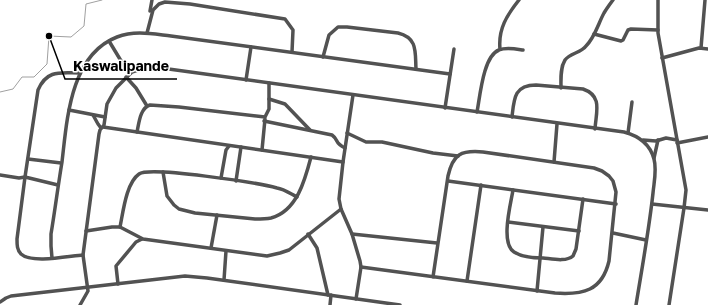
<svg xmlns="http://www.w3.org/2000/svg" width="708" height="305" font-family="'Golos Text',sans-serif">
	<rect width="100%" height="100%" fill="#fff"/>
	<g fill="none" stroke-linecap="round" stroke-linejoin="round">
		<path stroke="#a0a0a0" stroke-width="1" d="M0,92L13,89L22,77H34L47,64L49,36L71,37L84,26L86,4L102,0"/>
		<g stroke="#525252" stroke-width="3.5">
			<path d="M658,0V33L686,190L684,208L669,305"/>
			<path d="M150,11L152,0"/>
			<path d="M147,33L153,10L159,4L165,2L190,4L285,19L293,30L292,52"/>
			<path d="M594,34L621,41L623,40L628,30L631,29L658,30"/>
			<path d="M109,41L129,74"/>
			<path d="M701,48L705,0"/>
			<path d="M500,49C498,29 507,15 519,0"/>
			<path d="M323,57L329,35L338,27H347L398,33C418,38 415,52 416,69"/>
			<path d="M662,58L699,48L708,49"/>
			<path d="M80,73C61,73 47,69 38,90L25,177L17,239C17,245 17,250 21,254C32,264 69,256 83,255"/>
			<path d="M126,77L136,88L147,106"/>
			<path d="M246,80L251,47"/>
			<path d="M561,88C561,79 560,68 565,60C570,53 581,53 586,46C595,37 598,24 604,13C607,8 610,4 613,0"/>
			<path d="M353,95L343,162L339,199L341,209L352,234L360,261L361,267L356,299"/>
			<path d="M269,99L285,104L310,130"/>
			<path d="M445,108L454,49"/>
			<path d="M69,110L105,117"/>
			<path d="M477,112C480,97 483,56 499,50C506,47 516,49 523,50"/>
			<path d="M93,115L98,124L101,128"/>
			<path d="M512,117C514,99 514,85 536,85L583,89C603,96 596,112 595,129"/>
			<path d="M264,121L332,135C339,140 334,143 345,148"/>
			<path d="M103,127L343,162"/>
			<path d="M137,132C139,123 140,108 150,105L179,107L265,117L269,109V83"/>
			<path d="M347,133L366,142H382L433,153L458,156"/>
			<path d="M628,133L632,102"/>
			<path d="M643,140L656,141L666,138L677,140"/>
			<path d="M677,143L708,137"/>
			<path d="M262,150L265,119"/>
			<path d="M654,158L658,140"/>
			<path d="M28,159L61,163"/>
			<path d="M554,162L557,124"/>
			<path d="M163,172L167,196L174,205L179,209L195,213L255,219C260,219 266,219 271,218C297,211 305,180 311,157"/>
			<path d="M0,175L19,178L25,177L58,185"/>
			<path d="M221,178L226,150L229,146"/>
			<path d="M236,181L241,147"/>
			<path d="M448,181L616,204"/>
			<path d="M513,190C511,203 500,243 514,252C522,257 534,258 543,258C553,259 566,262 573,256L576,249L583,199"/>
			<path d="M652,204L708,210"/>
			<path d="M508,222L579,231"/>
			<path d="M120,227C123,213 126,183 139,174C150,166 259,183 277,188C284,189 291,194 297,197"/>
			<path d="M86,231L112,227H120L143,239L267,256L280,253L289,250L341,209"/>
			<path d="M613,233L646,240"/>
			<path d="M308,234L317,248L328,295"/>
			<path d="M352,234L437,243"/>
			<path d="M211,248L217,215"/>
			<path d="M52,258L51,246V234C55,210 58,186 62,162C67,120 70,55 117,37C135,30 153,34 171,36L450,74"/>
			<path d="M361,267L555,293C583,295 602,291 609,261L616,192L613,181L609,176L602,171L594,168L483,152C461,150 453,154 448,176L433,277"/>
			<path d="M224,280L226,251"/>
			<path d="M467,281L481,185"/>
			<path d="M118,284L116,266L136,242L142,239"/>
			<path d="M537,291L543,227"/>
			<path d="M0,302L6,298L11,296L185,276L207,278L400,305"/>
			<path d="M80,305L88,291L83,255L99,134L100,130L104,125L107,104L116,88L132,72L141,69L154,67L624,132C639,136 650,144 654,159C657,170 654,182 653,193C649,230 642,268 636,305"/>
			<path d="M330,305L331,295"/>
		</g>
	</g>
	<path fill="none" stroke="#000" stroke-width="1.5" d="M49 36L65 79H177"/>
	<circle fill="#000" stroke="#fff" stroke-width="1.5" cx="49" cy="36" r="4"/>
	<g font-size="14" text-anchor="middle" font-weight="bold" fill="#000" stroke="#fff" stroke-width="3" stroke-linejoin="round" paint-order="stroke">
		<text x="121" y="71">Kaswalipande</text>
	</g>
</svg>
